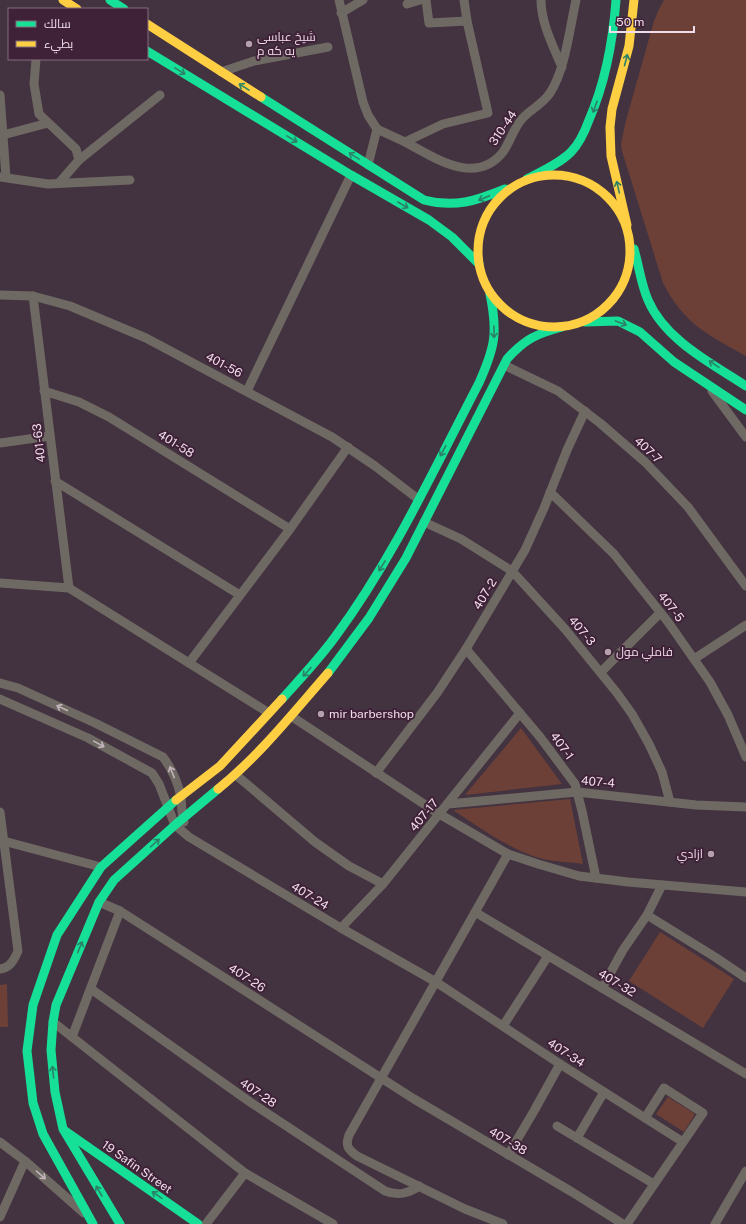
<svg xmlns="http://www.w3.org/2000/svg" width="746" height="1224" font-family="'Public Sans',Cairo,sans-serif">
	<rect width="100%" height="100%" fill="#433340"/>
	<g fill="#6c4036">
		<path d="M664,0H746V356C708,335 684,324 663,283L622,151L621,144L625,124L654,21L659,9Z"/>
		<path d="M521,728L562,784L465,795Z"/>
		<path d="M570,799L583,864C570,862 556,862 543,859C513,852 479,827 453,810Z"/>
		<path d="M660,932L734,979L703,1028L629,981Z"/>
		<path d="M7,984L8,1027H0V985Z"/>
		<path d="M668,1097L695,1114L684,1132L656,1114Z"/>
	</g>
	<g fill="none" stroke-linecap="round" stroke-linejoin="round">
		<g stroke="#6f6963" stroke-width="9">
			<path d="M339,0L363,102L368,115L377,129"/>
			<path d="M426,0L429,23L467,21"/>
			<path d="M541,0C541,23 553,46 562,67"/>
			<path d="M407,4L420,0"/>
			<path d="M341,13L363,0"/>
			<path d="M36,59L34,84L39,114L76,149L79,160L59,183"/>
			<path d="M221,72L254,61L328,47"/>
			<path d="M0,95L6,177"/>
			<path d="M3,135L48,123"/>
			<path d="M405,142C434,157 475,187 503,152C510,142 513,130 521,120C529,110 542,105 550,93C565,71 570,27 576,0"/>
			<path d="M79,160L160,95"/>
			<path d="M368,165L377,129L405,142L443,124L488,113L467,21L464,0"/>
			<path d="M0,177L48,184L130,180"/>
			<path d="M0,295L33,296L70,306L146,338L332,437L375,466L418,499"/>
			<path d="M33,296L69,588"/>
			<path d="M504,365L558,391L600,423L645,462L688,507L746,586"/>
			<path d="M44,391L79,402L109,417L290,529"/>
			<path d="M247,391L351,175"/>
			<path d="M712,391L746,437"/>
			<path d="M0,443L50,436"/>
			<path d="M55,481L240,595"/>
			<path d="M550,492L614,554L668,622L710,682L728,715L746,757"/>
			<path d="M424,522L461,539L512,571L565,629L617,693L632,714L649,744L662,772L670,802"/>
			<path d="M0,583L69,588L269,713"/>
			<path d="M466,649L540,737L575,784L582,811L596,878"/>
			<path d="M694,659L746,625"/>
			<path d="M189,663L290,529L348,447"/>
			<path d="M601,672L660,613"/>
			<path d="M0,683L18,688L95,723L163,757C172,769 178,783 181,797C182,806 181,814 184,822"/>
			<path d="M0,699L88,738L152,773L159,784L175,825L189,837L341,928L436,982L560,1064L683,1142"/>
			<path d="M291,716L436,812L508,854L538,864L579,876L628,882L746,892"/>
			<path d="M376,773L437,693L466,649L525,550L544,508L567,450L585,411"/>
			<path d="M236,775L315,842L349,866L383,884"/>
			<path d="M448,804L577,792L696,805L746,807"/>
			<path d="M0,812L18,951C14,960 10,968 0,969"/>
			<path d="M0,840L101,867"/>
			<path d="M99,902L120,911L414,1099L572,1192L623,1224"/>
			<path d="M475,912L746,1074"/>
			<path d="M647,915L715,957L746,978"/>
			<path d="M341,928L383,884L520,713"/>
			<path d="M602,988L623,950L647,915L662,885"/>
			<path d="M91,989L250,1102L385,1191C398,1196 408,1194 419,1186"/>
			<path d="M53,1022L245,1173L333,1224"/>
			<path d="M503,1026L548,956"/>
			<path d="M72,1037L120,911"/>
			<path d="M557,1126L654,1184"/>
			<path d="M577,1138L604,1092"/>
			<path d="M0,1142L25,1161L84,1213"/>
			<path d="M508,1155L534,1111L560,1064"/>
			<path d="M0,1217L25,1161"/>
			<path d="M206,1224L245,1173"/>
			<path d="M503,1224L465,1209L357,1156C348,1149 345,1146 349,1135L508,854"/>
			<path d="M627,1224L703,1113L664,1088L645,1118"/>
			<path d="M715,1224L746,1171"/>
		</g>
		<g stroke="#16e098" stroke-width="9">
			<path d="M110,0L124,9"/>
			<path d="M147,51L351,175L429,220L452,237L479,264"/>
			<path d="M261,97L424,200C455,208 476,201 505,189"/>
			<path d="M527,179C542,171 559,164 571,152C580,143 585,131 589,120C606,81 613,41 616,0"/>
			<path d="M634,249C639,266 641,284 648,300C665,340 711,363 746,386"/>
			<path d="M585,322L618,321L640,332L674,362L746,410"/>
			<path d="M328,673L369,618L406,558L507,359C525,339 536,334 562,327"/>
			<path d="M282,699C300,679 319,659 335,637C393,559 434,469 479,383C495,347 498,333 490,294"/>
			<path d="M65,1131L198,1224"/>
			<path d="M93,1224L43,1134L33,1103L27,1051L33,1005L57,935L101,867L176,800"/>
			<path d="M120,1224L63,1129L55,1092L51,1050L53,1022L56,1005L99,902L114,880L175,825L218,789"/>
		</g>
		<g stroke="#ffcf43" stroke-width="9">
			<path d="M63,0L77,9"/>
			<path d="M147,24L261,97"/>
			<circle cx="554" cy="251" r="76"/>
			<path d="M627,225L611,156L610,127L612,109L629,46L634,0"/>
			<path d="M218,789C259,756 293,713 328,673"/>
			<path d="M176,800L220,766L282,699"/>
		</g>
	</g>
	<defs><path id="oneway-shaft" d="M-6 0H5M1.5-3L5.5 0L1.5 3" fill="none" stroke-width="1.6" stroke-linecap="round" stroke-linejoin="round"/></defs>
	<g stroke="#2a8168">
		<use href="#oneway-shaft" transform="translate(626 60) rotate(-75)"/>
		<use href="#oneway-shaft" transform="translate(180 71) rotate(31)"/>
		<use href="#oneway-shaft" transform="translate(244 87) rotate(-148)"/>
		<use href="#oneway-shaft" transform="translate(595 107) rotate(110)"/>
		<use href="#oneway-shaft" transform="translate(292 139) rotate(31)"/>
		<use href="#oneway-shaft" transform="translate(354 156) rotate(-148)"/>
		<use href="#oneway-shaft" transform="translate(618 187) rotate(-103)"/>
		<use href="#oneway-shaft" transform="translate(484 198) rotate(157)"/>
		<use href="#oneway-shaft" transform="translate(403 205) rotate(30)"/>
		<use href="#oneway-shaft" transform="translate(621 323) rotate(20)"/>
		<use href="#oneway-shaft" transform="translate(494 332) rotate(90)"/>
		<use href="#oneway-shaft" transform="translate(714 364) rotate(-146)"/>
		<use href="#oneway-shaft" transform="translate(443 451) rotate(118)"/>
		<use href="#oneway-shaft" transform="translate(382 566) rotate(122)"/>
		<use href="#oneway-shaft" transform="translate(307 672) rotate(132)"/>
		<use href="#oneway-shaft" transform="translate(155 843) rotate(-42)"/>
		<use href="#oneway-shaft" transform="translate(80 947) rotate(-68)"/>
		<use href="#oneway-shaft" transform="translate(53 1072) rotate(-96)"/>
		<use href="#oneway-shaft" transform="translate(99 1191) rotate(-121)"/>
		<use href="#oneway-shaft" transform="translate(157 1195) rotate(-145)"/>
	</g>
	<g stroke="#c3b4bb">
		<use href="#oneway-shaft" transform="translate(62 708) rotate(-155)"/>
		<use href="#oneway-shaft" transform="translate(99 744) rotate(29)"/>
		<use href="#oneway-shaft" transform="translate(172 772) rotate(-112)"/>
		<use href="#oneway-shaft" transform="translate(41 1175) rotate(41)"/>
	</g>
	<g fill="#b3a1ae" stroke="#3f2238" stroke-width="1.5">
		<circle cx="249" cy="44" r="4"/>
		<circle cx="608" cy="652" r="4"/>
		<circle cx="321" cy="714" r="4"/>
		<circle cx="711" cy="854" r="4"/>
	</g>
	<g text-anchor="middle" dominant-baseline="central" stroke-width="4" stroke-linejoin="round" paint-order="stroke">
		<g font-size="12" fill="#f0dcea" stroke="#3f2238" text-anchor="start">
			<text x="257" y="37">شیخ عباسی<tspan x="257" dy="14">یه که م</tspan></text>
			<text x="616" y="652">فاملي مول</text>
			<text x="329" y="714">mir barbershop</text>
			<text x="703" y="854" text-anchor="end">ازادي</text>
		</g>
		<g font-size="12" fill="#f0dcea" stroke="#3f2238">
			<text transform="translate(503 128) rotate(-56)">310-44</text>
			<text transform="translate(224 365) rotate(28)">401-56</text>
			<text transform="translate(39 443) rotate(-97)">401-63</text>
			<text transform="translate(176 444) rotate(32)">401-58</text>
			<text transform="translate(648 450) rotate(43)">407-7</text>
			<text transform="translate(485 594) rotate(-59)">407-2</text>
			<text transform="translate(671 607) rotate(52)">407-5</text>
			<text transform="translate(582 631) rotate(50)">407-3</text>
			<text transform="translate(562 746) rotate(54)">407-1</text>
			<text transform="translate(598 782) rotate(5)">407-4</text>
			<text transform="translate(424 815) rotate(-51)">407-17</text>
			<text transform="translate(310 896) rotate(31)">407-24</text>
			<text transform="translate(247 978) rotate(33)">407-26</text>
			<text transform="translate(617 983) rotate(31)">407-32</text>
			<text transform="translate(566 1053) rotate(33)">407-34</text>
			<text transform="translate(258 1093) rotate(34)">407-28</text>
			<text transform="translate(508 1141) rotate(31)">407-38</text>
			<text transform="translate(137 1167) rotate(35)">19 Safin Street</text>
		</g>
	</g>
	<rect x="8" y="8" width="140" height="52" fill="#3f2238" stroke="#866c7f"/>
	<rect x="16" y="21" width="20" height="6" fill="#16e098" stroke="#866c7f"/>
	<text x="44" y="28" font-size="12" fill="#f0dcea">سالك</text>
	<rect x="16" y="41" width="20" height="6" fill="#ffcf43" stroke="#866c7f"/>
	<text x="44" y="48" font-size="12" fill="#f0dcea">بطيء</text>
	<path d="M610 26v6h84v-6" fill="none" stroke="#f0dcea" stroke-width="2"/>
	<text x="616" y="26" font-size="12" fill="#f0dcea" stroke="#3f2238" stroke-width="3" paint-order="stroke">50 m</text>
</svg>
